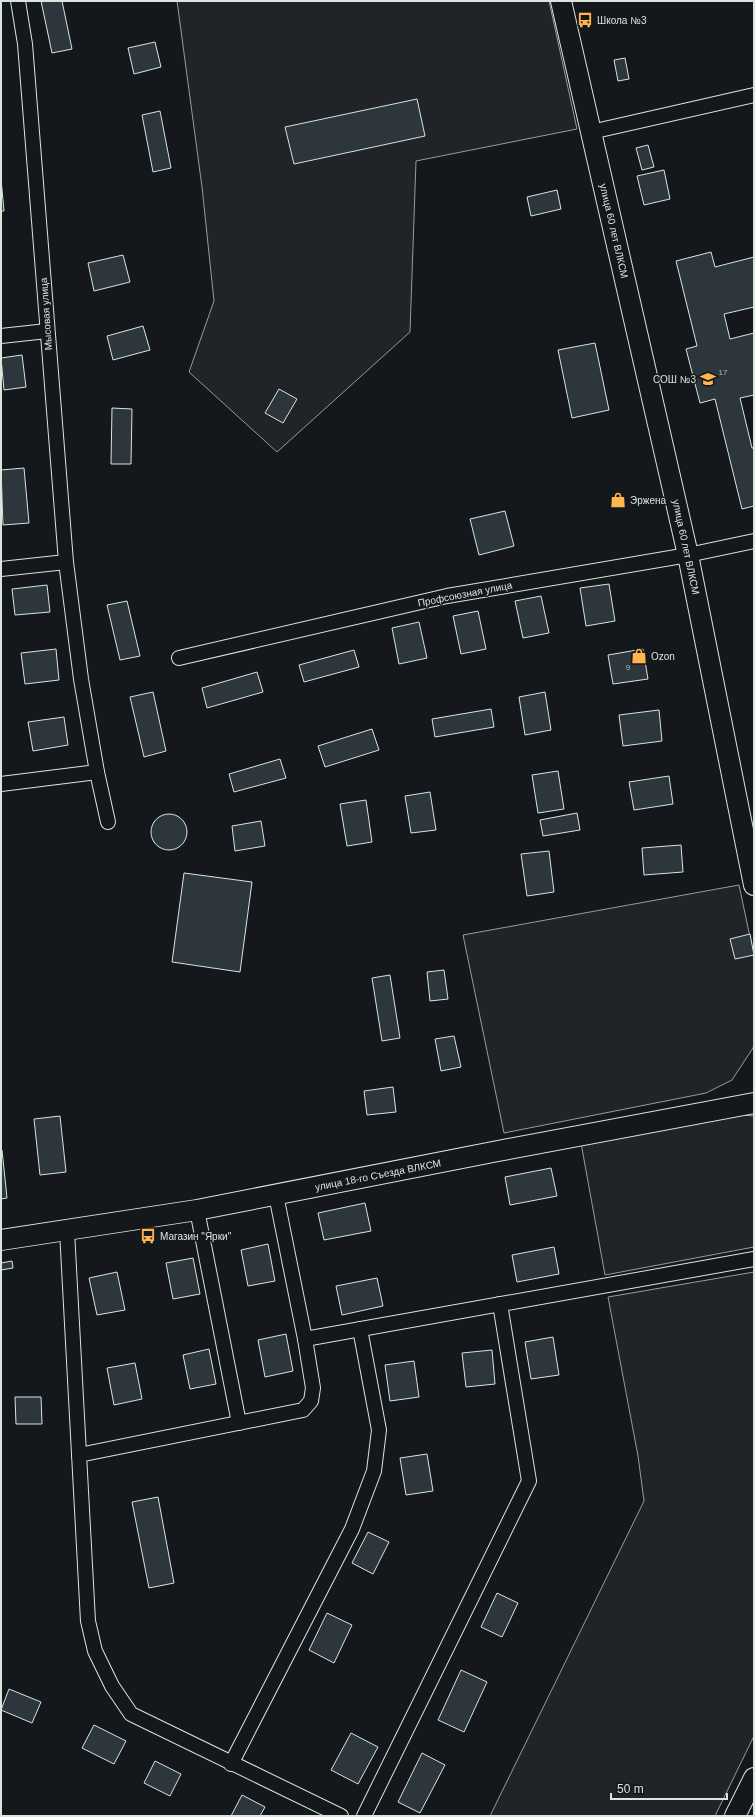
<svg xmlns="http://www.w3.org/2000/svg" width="755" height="1817" font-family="Helvetica,sans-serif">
	<rect width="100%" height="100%" fill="#14181c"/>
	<g fill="#202428" stroke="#939e99">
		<path d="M177,1H549L577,129L416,161L410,332L277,452L189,372L214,301L202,187Z"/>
		<path d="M739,885L754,956V1044L753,1048L732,1080L706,1093L504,1133L463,935Z"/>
		<path d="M741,1115L754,1116V1247L605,1275L581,1143Z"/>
		<path d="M754,1272V1736L715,1816H490L644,1501L638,1456L608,1297Z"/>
	</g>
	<g fill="#2c363c" stroke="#d8e6dc">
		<path d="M41,1H62L72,49L52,53Z"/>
		<path d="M155,42L161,67L134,74L128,48Z"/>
		<path d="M625,58L629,79L618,81L614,60Z"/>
		<path d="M417,99L425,136L294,164L285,127Z"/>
		<path d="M160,111L171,168L153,172L142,115Z"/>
		<path d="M648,145L654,167L642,170L636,148Z"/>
		<path d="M664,170L670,199L644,205L637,176Z"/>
		<path d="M1,179L4,211H1Z"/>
		<path d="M557,190L561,209L531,216L527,197Z"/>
		<path d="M711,252L715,267L754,257V307L724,314L730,339L754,333V395L740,398L752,448H754V506L742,509L715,399L700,403L686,349L697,346L676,261Z"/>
		<path d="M123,255L130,282L94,291L88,263Z"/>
		<path d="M143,326L150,350L113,360L107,336Z"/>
		<path d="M595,343L609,410L572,418L558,350Z"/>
		<path d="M22,355L26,387L4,390L1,358Z"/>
		<path d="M279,389L297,399L283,423L265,413Z"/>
		<path d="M112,408L132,409L131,464H111Z"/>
		<path d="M24,468L29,523L3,525L1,470Z"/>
		<path d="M505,511L514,546L479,555L470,519Z"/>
		<path d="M609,584L615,621L586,626L580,588Z"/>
		<path d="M47,585L50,612L15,615L12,589Z"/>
		<path d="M541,596L549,633L523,638L515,601Z"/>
		<path d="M127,601L140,656L120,660L107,605Z"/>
		<path d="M478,611L486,649L461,654L453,616Z"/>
		<path d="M419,622L427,658L399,664L392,628Z"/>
		<path d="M56,649L59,680L25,684L21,653Z"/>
		<path d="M643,649L648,679L613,684L608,655Z"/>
		<path d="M354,650L359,667L304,682L299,665Z"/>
		<path d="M257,672L263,692L207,708L202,688Z"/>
		<path d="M153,692L166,751L144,757L130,697Z"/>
		<path d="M545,692L551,730L525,735L519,697Z"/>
		<path d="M491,709L494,727L435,737L432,719Z"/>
		<path d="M659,710L662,741L623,746L619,715Z"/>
		<path d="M64,717L68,745L33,751L28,722Z"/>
		<path d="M372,729L379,750L325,767L318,746Z"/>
		<path d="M280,759L286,778L234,792L229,774Z"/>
		<path d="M558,771L564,809L538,813L532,775Z"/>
		<path d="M669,776L673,804L634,810L629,782Z"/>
		<path d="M430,792L436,830L411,833L405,796Z"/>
		<path d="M366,800L372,842L347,846L340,804Z"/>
		<path d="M577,813L580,830L543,836L540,820Z"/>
		<circle cx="169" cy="832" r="18"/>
		<path d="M261,821L265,846L235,851L232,826Z"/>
		<path d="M681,845L683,872L644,875L642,848Z"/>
		<path d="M549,851L554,892L527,896L521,854Z"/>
		<path d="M184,873L252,882L240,972L172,962Z"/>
		<path d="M750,934L754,955L735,959L730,939Z"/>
		<path d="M444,970L448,999L430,1001L427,972Z"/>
		<path d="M390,975L400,1038L382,1041L372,978Z"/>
		<path d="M454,1036L461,1067L441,1071L435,1039Z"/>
		<path d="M393,1087L396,1112L367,1115L364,1091Z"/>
		<path d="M60,1116L66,1172L40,1175L34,1119Z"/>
		<path d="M1,1150H2L7,1198L1,1199Z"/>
		<path d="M551,1168L557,1196L510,1205L505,1177Z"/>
		<path d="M365,1203L371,1231L324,1240L318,1213Z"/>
		<path d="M268,1244L275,1281L248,1286L241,1250Z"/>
		<path d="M554,1247L559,1274L517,1282L512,1255Z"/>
		<path d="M193,1258L200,1294L173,1299L166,1263Z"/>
		<path d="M12,1261L13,1268L1,1270V1263Z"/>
		<path d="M117,1272L125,1310L97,1315L89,1278Z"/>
		<path d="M377,1278L383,1306L342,1315L336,1286Z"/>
		<path d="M286,1334L293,1371L265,1377L258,1340Z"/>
		<path d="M553,1337L559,1375L531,1379L525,1342Z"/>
		<path d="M209,1349L216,1384L190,1389L183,1355Z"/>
		<path d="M492,1350L495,1384L466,1387L462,1353Z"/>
		<path d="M414,1361L419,1397L390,1401L385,1365Z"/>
		<path d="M135,1363L142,1399L114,1405L107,1368Z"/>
		<path d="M15,1397H41L42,1424H16Z"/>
		<path d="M427,1454L433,1491L406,1495L400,1458Z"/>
		<path d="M158,1497L174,1583L149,1588L132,1502Z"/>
		<path d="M368,1532L389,1542L373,1574L352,1563Z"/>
		<path d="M497,1593L518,1603L502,1637L481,1627Z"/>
		<path d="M327,1613L352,1625L334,1663L309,1650Z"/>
		<path d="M461,1670L487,1682L464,1732L438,1720Z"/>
		<path d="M9,1689L41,1702L32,1723L1,1710Z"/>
		<path d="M94,1725L126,1741L114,1764L82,1748Z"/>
		<path d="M351,1733L378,1747L358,1784L331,1770Z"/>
		<path d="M422,1753L445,1765L420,1813L398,1802Z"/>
		<path d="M155,1761L181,1774L170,1796L144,1783Z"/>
		<path d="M242,1795L265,1807L260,1816H231Z"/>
	</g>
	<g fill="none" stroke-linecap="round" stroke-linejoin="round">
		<defs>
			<g id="street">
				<path d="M591,132L754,95"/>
				<path d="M1,336L47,331"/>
				<path d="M1,569L66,562L25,44L18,1"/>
				<path d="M179,658L447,596L688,555L754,541"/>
				<path d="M97,772L108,822"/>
				<path d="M1,784L97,772L81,679L66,562"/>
				<path d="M276,1195L305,1339L754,1259"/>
				<path d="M197,1210L239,1423"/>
				<path d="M67,1231L88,1621L95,1651L112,1686L131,1714L341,1816"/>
				<path d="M79,1455L303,1410L311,1401L313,1388L305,1339"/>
				<path d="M231,1764L352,1529L374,1471L379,1430L360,1329"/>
				<path d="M364,1816L529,1481L500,1304"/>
			</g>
			<g id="secondary">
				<path d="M561,1L688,555L754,885"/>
				<path d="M1,1240L197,1210L498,1151L754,1103"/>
				<path d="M735,1816L754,1778"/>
			</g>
		</defs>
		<use href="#street" stroke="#d8e6dc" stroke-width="16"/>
		<use href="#secondary" stroke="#d8e6dc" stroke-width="22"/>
		<use href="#street" stroke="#14181c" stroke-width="14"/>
		<use href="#secondary" stroke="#14181c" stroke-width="20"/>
	</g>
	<defs>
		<symbol id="bus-bare" viewBox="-9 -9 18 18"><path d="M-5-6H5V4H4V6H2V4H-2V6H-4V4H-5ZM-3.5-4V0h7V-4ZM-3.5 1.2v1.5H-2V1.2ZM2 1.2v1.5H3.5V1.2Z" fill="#ffb74d" stroke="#14181c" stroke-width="2.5" paint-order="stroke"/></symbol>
		<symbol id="school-bare" viewBox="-9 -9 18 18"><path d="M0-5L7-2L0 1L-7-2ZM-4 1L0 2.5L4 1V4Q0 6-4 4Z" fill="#ffb74d" stroke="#14181c" stroke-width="2.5" paint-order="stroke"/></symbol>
		<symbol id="shop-bare" viewBox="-9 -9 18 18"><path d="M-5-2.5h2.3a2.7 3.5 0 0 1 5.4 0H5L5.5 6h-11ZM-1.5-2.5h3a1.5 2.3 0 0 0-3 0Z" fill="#ffb74d" stroke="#14181c" stroke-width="2.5" paint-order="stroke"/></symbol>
	</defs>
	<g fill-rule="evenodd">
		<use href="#bus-bare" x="574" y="9" width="22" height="22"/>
		<use href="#school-bare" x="697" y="368" width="22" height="22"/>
		<use href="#shop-bare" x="607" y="489" width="22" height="22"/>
		<use href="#shop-bare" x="628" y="645" width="22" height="22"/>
		<use href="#bus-bare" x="137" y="1225" width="22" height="22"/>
	</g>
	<g text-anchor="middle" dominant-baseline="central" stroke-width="3" stroke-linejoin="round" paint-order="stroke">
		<g font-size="8" fill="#adbab4">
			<text x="723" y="372">17</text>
			<text x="628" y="667">9</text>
		</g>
		<g font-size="10" fill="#d8e6dc" stroke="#14181c" text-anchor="start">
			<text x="597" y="20">Школа №3</text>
			<text x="696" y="379" text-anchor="end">СОШ №3</text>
			<text x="630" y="500">Эржена</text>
			<text x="651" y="656">Ozon</text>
			<text x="160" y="1236">Магазин "Ярки"</text>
		</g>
		<g font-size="10" fill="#d8e6dc" stroke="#14181c">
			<text transform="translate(614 231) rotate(77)">улица 60 лет ВЛКСМ</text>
			<text transform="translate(46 314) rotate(-94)">Мысовая улица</text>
			<text transform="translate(686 547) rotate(78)">улица 60 лет ВЛКСМ</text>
			<text transform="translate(465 594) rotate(-11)">Профсоюзная улица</text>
			<text transform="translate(378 1175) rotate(-11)">улица 18-го Съезда ВЛКСМ</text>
		</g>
	</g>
	<rect width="755" height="1817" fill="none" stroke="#d8e6dc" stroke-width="4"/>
	<path d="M611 1793v6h116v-6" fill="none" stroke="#d8e6dc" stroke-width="2"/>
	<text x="617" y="1793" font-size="12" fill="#d8e6dc" stroke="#14181c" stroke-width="3" paint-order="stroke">50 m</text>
</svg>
